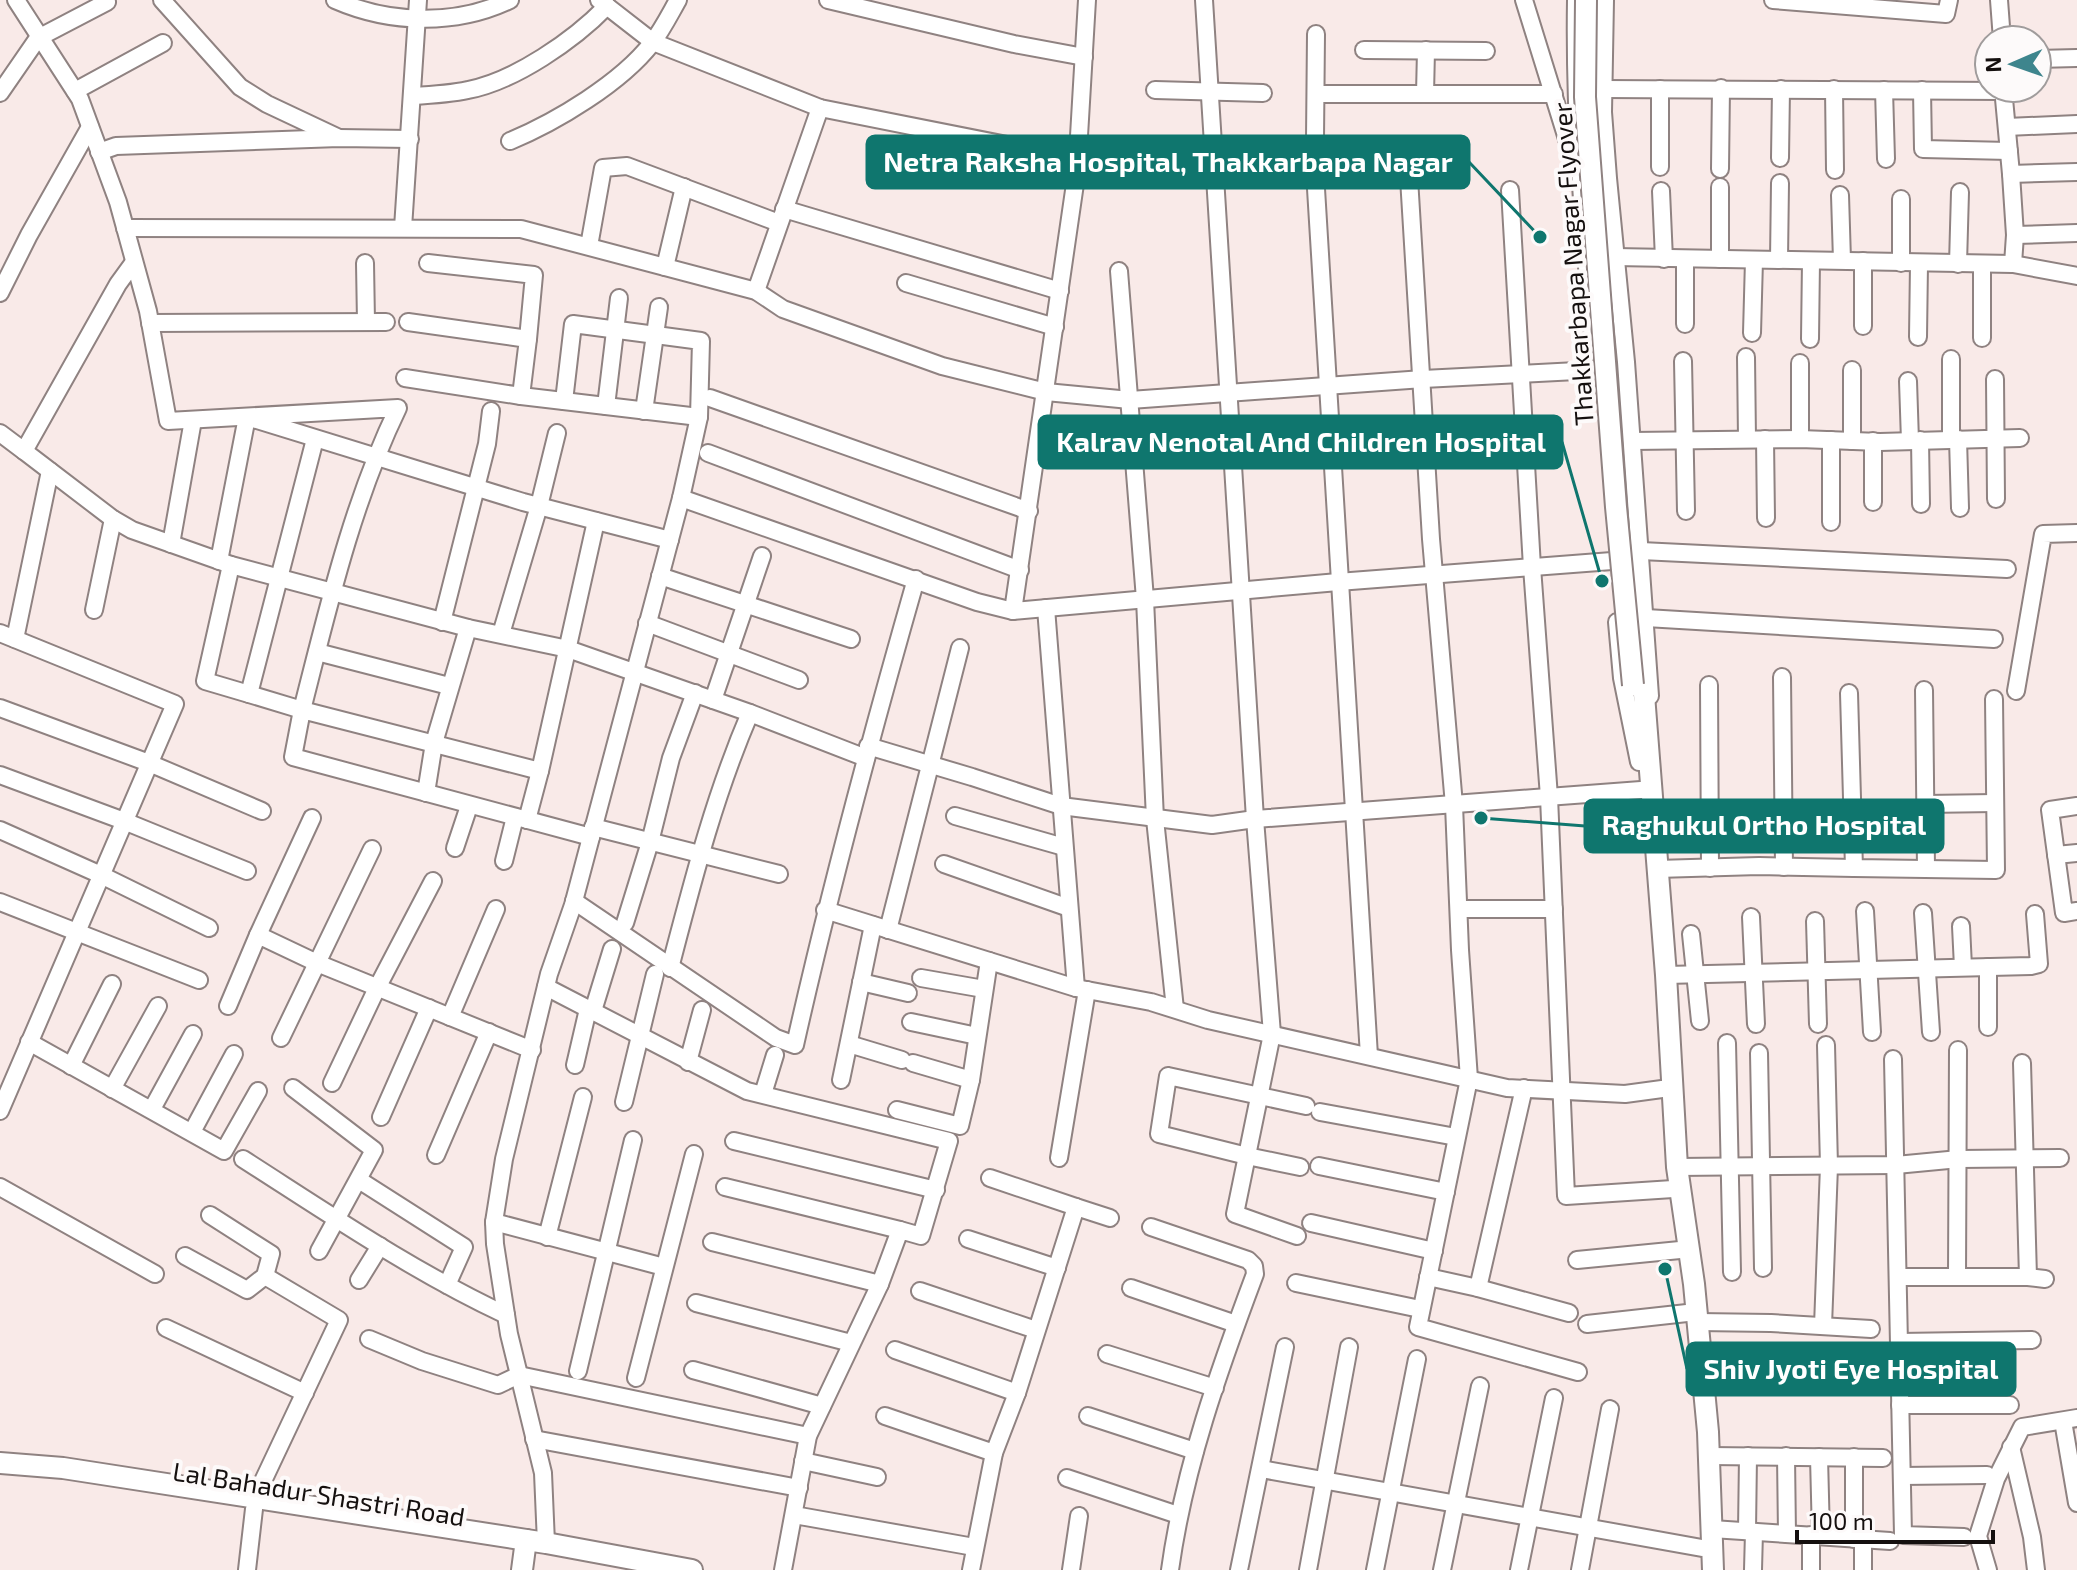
<svg xmlns="http://www.w3.org/2000/svg" width="2077" height="1570" font-family="'Exo 2',sans-serif">
	<rect width="100%" height="100%" fill="#f9eae8"/>
	<g fill="none" stroke-linecap="round" stroke-linejoin="round">
		<defs>
			<g id="minor">
				<path d="M16,0L80,99L118,202L148,311L168,421L398,408C352,503 328,608 302,710L249,694L315,439"/>
				<path d="M162,0L240,87L267,104L337,137"/>
				<path d="M335,0C390,24 456,26 510,0"/>
				<path d="M599,0L653,42L820,108L1077,159L1214,174"/>
				<path d="M828,0L1014,44L1084,57"/>
				<path d="M1087,0L1077,170L1013,611L1338,582L1612,561"/>
				<path d="M1204,0L1255,819L1272,1034L1235,1214L1297,1236"/>
				<path d="M1524,0L1572,155"/>
				<path d="M1576,0C1574,118 1584,234 1594,352"/>
				<path d="M1605,0L1603,112L1608,178L1626,362L1650,696"/>
				<path d="M1773,0L1946,14L1949,0"/>
				<path d="M1999,0L2002,40"/>
				<path d="M1364,50L1486,51"/>
				<path d="M2037,59L2077,58"/>
				<path d="M2003,88L2011,174L2077,172"/>
				<path d="M1604,89L2003,91"/>
				<path d="M1834,89L1835,170"/>
				<path d="M1155,90L1263,93"/>
				<path d="M1884,90L1886,159"/>
				<path d="M1922,90L1923,149L2009,151"/>
				<path d="M75,91L163,43"/>
				<path d="M0,93L38,38L107,2"/>
				<path d="M1316,94H1554"/>
				<path d="M1425,94L1426,50"/>
				<path d="M412,96C431,95 450,94 468,90C515,81 574,40 607,6"/>
				<path d="M2007,127L2077,124"/>
				<path d="M1315,138L1316,34"/>
				<path d="M510,141C556,122 621,83 652,43C662,30 670,14 678,0"/>
				<path d="M99,152L116,146L339,138L410,139"/>
				<path d="M1314,156L1369,1056"/>
				<path d="M1780,158L1781,89"/>
				<path d="M1660,167V89"/>
				<path d="M1720,169L1721,88"/>
				<path d="M2011,174L2015,235L2013,264"/>
				<path d="M1409,178L1431,539L1454,805L1460,950L1469,1079L1418,1327L1578,1372"/>
				<path d="M1720,187V259"/>
				<path d="M1510,190L1532,567L1549,797L1566,1196L1673,1189"/>
				<path d="M1661,191L1664,259"/>
				<path d="M1840,195L1842,260"/>
				<path d="M784,209L1060,291"/>
				<path d="M125,228L521,229L756,291L783,309L942,366L1046,392L1130,400L1423,379L1596,370"/>
				<path d="M403,228L418,0"/>
				<path d="M2015,235L2077,233"/>
				<path d="M589,246L603,168L627,166L779,223"/>
				<path d="M1615,257L2013,264L2077,276"/>
				<path d="M1685,259V324"/>
				<path d="M1779,260L1780,183"/>
				<path d="M365,263L366,322"/>
				<path d="M428,263L534,275L528,339"/>
				<path d="M1901,263V199"/>
				<path d="M1958,264L1960,192"/>
				<path d="M1982,264V338"/>
				<path d="M665,267L684,187"/>
				<path d="M1119,271L1145,599L1155,819L1175,1009"/>
				<path d="M906,283L1055,327"/>
				<path d="M756,291L820,108"/>
				<path d="M0,293L29,235L90,127"/>
				<path d="M408,322L528,339L521,396"/>
				<path d="M150,323L386,322"/>
				<path d="M1863,326V261"/>
				<path d="M1752,333L1754,260"/>
				<path d="M1918,337L1919,264"/>
				<path d="M1810,339L1811,261"/>
				<path d="M1746,357L1747,439"/>
				<path d="M1951,359V439"/>
				<path d="M1683,361L1686,511"/>
				<path d="M1852,370V441"/>
				<path d="M405,378L521,396L699,417"/>
				<path d="M1995,379L1996,499"/>
				<path d="M1908,381L1910,441"/>
				<path d="M710,398L1029,511"/>
				<path d="M606,406L619,298"/>
				<path d="M644,411L659,307"/>
				<path d="M0,433L24,451L118,284L134,262"/>
				<path d="M1765,439L1766,518"/>
				<path d="M1800,439V363"/>
				<path d="M1958,439L1960,508"/>
				<path d="M1831,440V522"/>
				<path d="M1920,440L1921,504"/>
				<path d="M1632,441L1800,439L1880,442L2020,438"/>
				<path d="M24,451L113,519L132,530L231,565L468,628L568,649L750,713"/>
				<path d="M708,453L1020,570"/>
				<path d="M681,498L977,602L1013,611"/>
				<path d="M1873,502V441"/>
				<path d="M171,544L193,420"/>
				<path d="M1641,551L2007,569"/>
				<path d="M219,561L247,417L523,502L670,540"/>
				<path d="M231,565L205,681L249,694"/>
				<path d="M660,576L851,639"/>
				<path d="M1046,608L1076,988"/>
				<path d="M94,610L113,519"/>
				<path d="M1646,618L1994,639"/>
				<path d="M442,622L487,444L491,411"/>
				<path d="M1617,622L1622,678L1639,762"/>
				<path d="M647,623L799,680"/>
				<path d="M0,633L175,704L0,1111"/>
				<path d="M501,634L539,506L557,433"/>
				<path d="M15,639L50,471"/>
				<path d="M317,652L449,686"/>
				<path d="M1782,677L1784,867"/>
				<path d="M1709,685L1710,868"/>
				<path d="M1924,690L1926,868"/>
				<path d="M2016,691L2043,534L2077,533"/>
				<path d="M1849,693L1854,868L1996,870L1994,699"/>
				<path d="M713,700L762,556"/>
				<path d="M0,708L149,763L262,811"/>
				<path d="M868,746L972,777L1061,806L1212,825L1255,819L1641,790"/>
				<path d="M0,775L124,821L247,871"/>
				<path d="M426,793L434,743L468,628"/>
				<path d="M1925,804L1995,803"/>
				<path d="M2077,806L2050,810L2064,913L2077,911"/>
				<path d="M955,816L1064,847"/>
				<path d="M527,820L540,771"/>
				<path d="M593,827L779,874"/>
				<path d="M0,830L101,875L209,928"/>
				<path d="M591,837L293,757L302,710L540,771L596,521"/>
				<path d="M455,848L469,806"/>
				<path d="M2056,855L2077,853"/>
				<path d="M504,861L515,817"/>
				<path d="M944,864L1069,908"/>
				<path d="M1657,869L1759,866L1854,868"/>
				<path d="M574,901L776,1038L795,1045C830,889 872,733 916,579"/>
				<path d="M0,902L199,980"/>
				<path d="M1459,909H1554"/>
				<path d="M825,910L1076,988L1151,1002L1208,1020L1507,1088L1625,1094L1662,1089"/>
				<path d="M1865,911L1872,1032"/>
				<path d="M1923,913L1931,1032"/>
				<path d="M1751,917L1756,1024"/>
				<path d="M1815,921L1818,1024"/>
				<path d="M625,923L650,842L671,758L695,693"/>
				<path d="M1961,926L1963,967"/>
				<path d="M888,930L960,648"/>
				<path d="M1691,934L1700,1021"/>
				<path d="M258,935L312,818"/>
				<path d="M1988,967V1027"/>
				<path d="M670,968C693,880 714,797 750,713L866,758"/>
				<path d="M1666,975L2031,966L2039,964L2035,914"/>
				<path d="M921,978L984,989"/>
				<path d="M861,982L908,993"/>
				<path d="M546,987L747,1091L949,1141L921,1236L900,1230L880,1284L808,1436L783,1570"/>
				<path d="M228,1006L258,935L317,963L532,1050"/>
				<path d="M593,1011L612,949"/>
				<path d="M450,1017L496,909"/>
				<path d="M911,1022L977,1036"/>
				<path d="M281,1038L372,849"/>
				<path d="M29,1042L224,1151L258,1091"/>
				<path d="M1727,1043L1732,1272"/>
				<path d="M849,1044L902,1060"/>
				<path d="M1759,1053L1763,1268"/>
				<path d="M1893,1059L1903,1535L1964,1537"/>
				<path d="M688,1062L702,1010"/>
				<path d="M913,1063L971,1080"/>
				<path d="M575,1065L588,1009"/>
				<path d="M71,1066L112,984"/>
				<path d="M841,1080L873,925"/>
				<path d="M332,1083L377,988L433,881"/>
				<path d="M293,1088L374,1150L319,1251"/>
				<path d="M112,1089L158,1006"/>
				<path d="M763,1094L775,1055"/>
				<path d="M624,1102L655,974"/>
				<path d="M152,1109L193,1034"/>
				<path d="M897,1110L960,1126L971,1080L989,961"/>
				<path d="M1320,1112L1456,1137"/>
				<path d="M381,1117L429,1008"/>
				<path d="M192,1132L234,1054"/>
				<path d="M734,1141L936,1190"/>
				<path d="M436,1155L489,1032"/>
				<path d="M1059,1158L1087,990"/>
				<path d="M243,1159C329,1214 414,1272 506,1315"/>
				<path d="M1319,1166L1446,1192"/>
				<path d="M1300,1167L1247,1156L1159,1134L1168,1076L1306,1106"/>
				<path d="M1677,1167L1896,1165L1959,1159L2060,1158"/>
				<path d="M990,1178L1076,1207"/>
				<path d="M359,1180L464,1247L447,1285"/>
				<path d="M0,1187L155,1274"/>
				<path d="M725,1187L900,1230"/>
				<path d="M494,1222L664,1267"/>
				<path d="M1311,1223L1434,1251"/>
				<path d="M1151,1227L1248,1260L1254,1266L1255,1274C1219,1370 1184,1468 1170,1570"/>
				<path d="M547,1237L583,1097"/>
				<path d="M968,1239L1057,1268"/>
				<path d="M712,1242L880,1284"/>
				<path d="M185,1256L247,1290L265,1276L271,1254L210,1215"/>
				<path d="M1577,1260L1680,1250"/>
				<path d="M1957,1276L1958,1050"/>
				<path d="M1428,1277L1478,1288L1569,1313"/>
				<path d="M1898,1277H2028L2022,1063"/>
				<path d="M2028,1277L2045,1279"/>
				<path d="M359,1280L380,1246"/>
				<path d="M1296,1283L1420,1309"/>
				<path d="M1131,1288L1236,1324"/>
				<path d="M1478,1288L1524,1088"/>
				<path d="M920,1291L1036,1330"/>
				<path d="M696,1303L851,1343"/>
				<path d="M1698,1322L1771,1323L1871,1329"/>
				<path d="M1587,1324L1687,1313"/>
				<path d="M1823,1326L1829,1166L1826,1045"/>
				<path d="M166,1328L305,1393"/>
				<path d="M369,1339L422,1361L498,1385L519,1375L808,1436"/>
				<path d="M1899,1342L2032,1340"/>
				<path d="M895,1350L1017,1393"/>
				<path d="M1107,1354L1215,1388"/>
				<path d="M693,1370L822,1406"/>
				<path d="M578,1371L633,1140"/>
				<path d="M636,1378L694,1154"/>
				<path d="M1900,1405H2010"/>
				<path d="M885,1416L994,1453"/>
				<path d="M1088,1416L1195,1451"/>
				<path d="M2063,1421L2077,1503"/>
				<path d="M534,1439L799,1488"/>
				<path d="M2011,1447L2032,1537L2036,1570"/>
				<path d="M1709,1456L1883,1458"/>
				<path d="M1786,1456L1787,1534"/>
				<path d="M1819,1457L1821,1536"/>
				<path d="M1854,1457V1539"/>
				<path d="M803,1461L877,1477"/>
				<path d="M1261,1469L1702,1548"/>
				<path d="M1902,1476L1987,1475"/>
				<path d="M1067,1478L1178,1515"/>
				<path d="M255,1498L339,1320L265,1276"/>
				<path d="M794,1515L974,1547"/>
				<path d="M1712,1529L1890,1541"/>
				<path d="M1747,1531L1748,1456"/>
				<path d="M1811,1535V1570"/>
				<path d="M1863,1539V1570"/>
				<path d="M546,1543L543,1473L509,1334L495,1244L494,1222L504,1159L549,974L573,905L681,498L699,417L701,341L573,324L564,401"/>
				<path d="M247,1570L254,1509"/>
				<path d="M971,1570L994,1453L1017,1393L1076,1207L1110,1218"/>
				<path d="M1071,1570L1079,1516"/>
				<path d="M1239,1570L1285,1347"/>
				<path d="M1308,1570L1349,1347"/>
				<path d="M1375,1570L1417,1359"/>
				<path d="M1442,1570L1480,1386"/>
				<path d="M1519,1570L1554,1398"/>
				<path d="M1580,1570L1610,1409"/>
				<path d="M1753,1570L1754,1532"/>
				<path d="M1988,1570L1978,1536L1996,1479L2022,1427L2077,1418"/>
			</g>
			<g id="major">
				<path d="M1643,682L1666,975L1677,1167L1694,1284L1708,1432L1713,1570"/>
				<path d="M0,1463L63,1468L546,1543L692,1570"/>
				<path d="M522,1570L526,1540"/>
			</g>
		</defs>
		<use href="#minor" stroke="#8f8281" stroke-width="20"/>
		<use href="#major" stroke="#8f8281" stroke-width="24"/>
		<use href="#minor" stroke="#fff" stroke-width="16"/>
		<use href="#major" stroke="#fff" stroke-width="20"/>
		<defs>
			<path id="major-bridge" d="M1586,0L1585,97L1616,507L1633,685"/>
		</defs>
		<use href="#major-bridge" stroke="#8f8281" stroke-width="24" stroke-linecap="butt"/>
		<use href="#major-bridge" stroke="#fff" stroke-width="20"/>
	</g>
	<g text-anchor="middle" dominant-baseline="central" stroke-width="8" stroke-linejoin="round" paint-order="stroke">
		<g font-size="26" fill="#15100f" stroke="#fdfafa">
			<text transform="translate(1572 264) rotate(-94)">Thakkarbapa Nagar Flyover</text>
			<text transform="translate(319 1493) rotate(9)">Lal Bahadur Shastri Road</text>
		</g>
	</g>
	<path fill="none" stroke="#0f766e" stroke-width="3" d="M1540 237L1469 162M1602 581L1562 442M1481 818L1585 826M1665 1269L1687 1369"/>
	<g fill="#0f766e" stroke="#fdfafa" stroke-width="3">
		<circle cx="1540" cy="237" r="8"/>
		<circle cx="1602" cy="581" r="8"/>
		<circle cx="1481" cy="818" r="8"/>
		<circle cx="1665" cy="1269" r="8"/>
	</g>
	<g fill="#0f766e" stroke="#0f766e" stroke-width="3">
		<rect x="867" y="136" width="602" height="52" rx="8"/>
		<rect x="1039" y="416" width="523" height="52" rx="8"/>
		<rect x="1585" y="800" width="358" height="52" rx="8"/>
		<rect x="1687" y="1343" width="328" height="52" rx="8"/>
	</g>
	<g font-size="28" text-anchor="middle" font-weight="bold" fill="#fff">
		<text x="1168" y="172">Netra Raksha Hospital, Thakkarbapa Nagar</text>
		<text x="1301" y="452">Kalrav Nenotal And Children Hospital</text>
		<text x="1764" y="835">Raghukul Ortho Hospital</text>
		<text x="1851" y="1379">Shiv Jyoti Eye Hospital</text>
	</g>
	<g transform="translate(2013 64) rotate(268)"><circle r="38" fill="#fdfafa" stroke="#a09c9c" stroke-width="2"/>
	<path d="M0-6L14 30L0 20L-14 30Z" fill="#3e858d"/>
	<text y="-12" font-size="22" font-weight="bold" text-anchor="middle" fill="#15100f">N</text>
	</g>
	<path d="M1797 1530v12h196v-12" fill="none" stroke="#15100f" stroke-width="4"/>
	<text x="1809" y="1530" font-size="24" fill="#15100f" stroke="#fdfafa" stroke-width="6" paint-order="stroke">100 m</text>
</svg>
